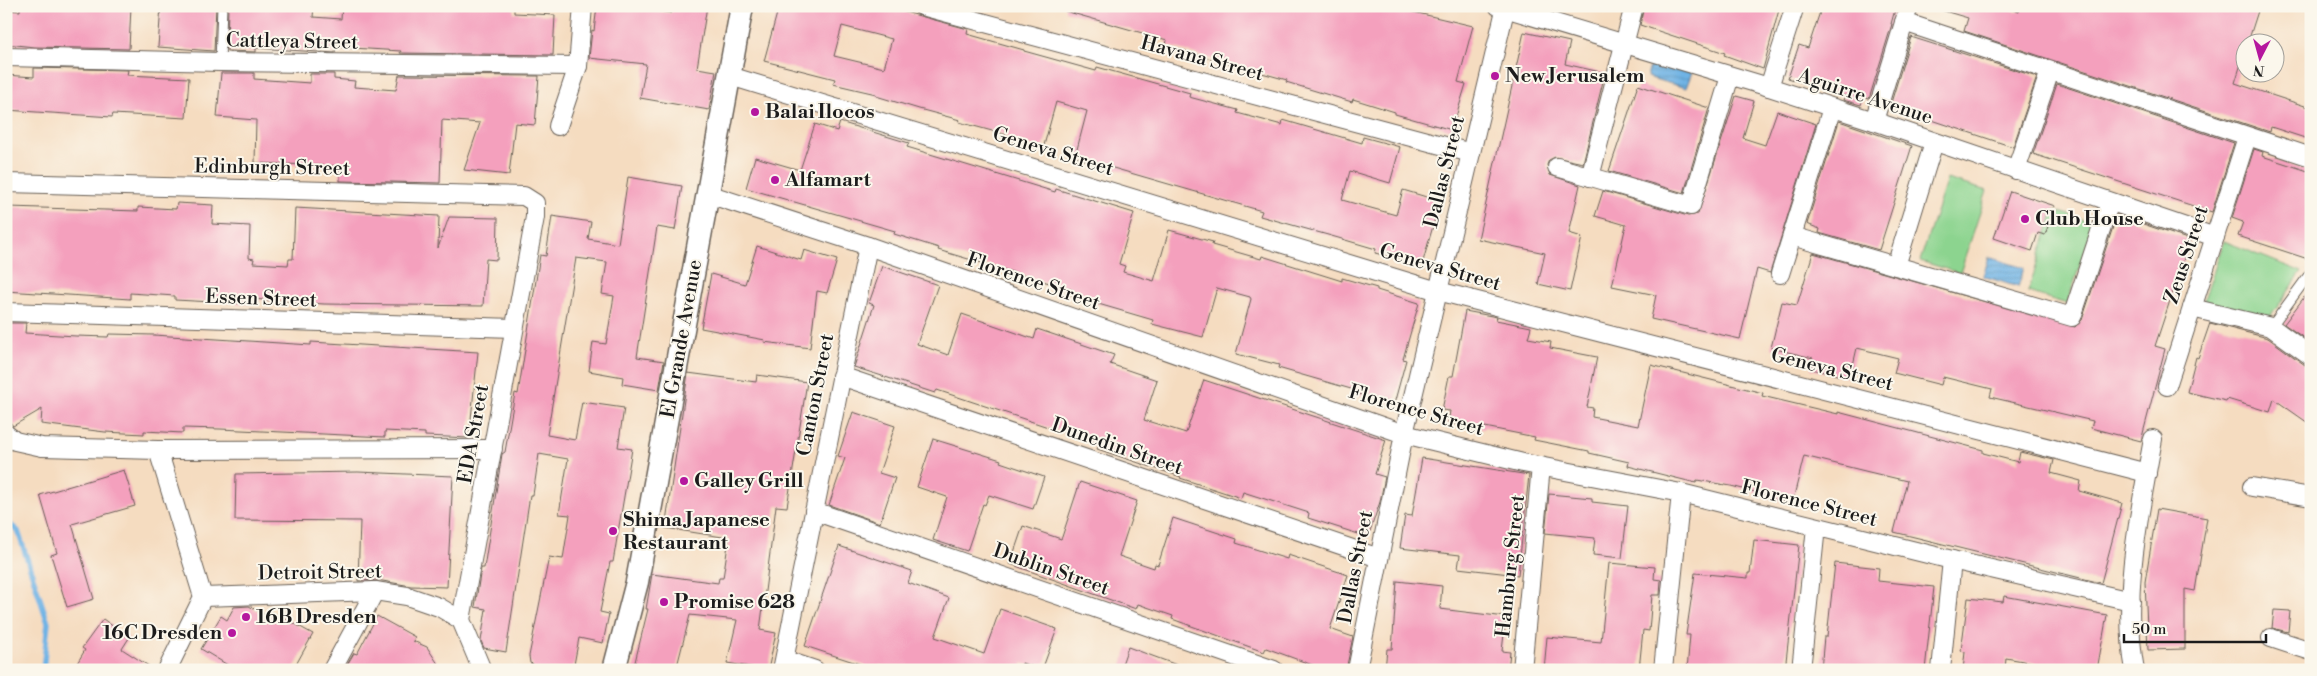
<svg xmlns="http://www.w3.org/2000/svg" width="2317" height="676" font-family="'Libre Bodoni',serif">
	<defs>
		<pattern id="water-rules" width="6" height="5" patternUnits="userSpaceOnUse" patternTransform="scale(1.25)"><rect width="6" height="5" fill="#6fb3e5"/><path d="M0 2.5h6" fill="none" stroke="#6099c4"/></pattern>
	</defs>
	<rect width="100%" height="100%" fill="#fbf7ec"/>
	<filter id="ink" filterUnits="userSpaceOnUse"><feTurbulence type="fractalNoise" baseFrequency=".02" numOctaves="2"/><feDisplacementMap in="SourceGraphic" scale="10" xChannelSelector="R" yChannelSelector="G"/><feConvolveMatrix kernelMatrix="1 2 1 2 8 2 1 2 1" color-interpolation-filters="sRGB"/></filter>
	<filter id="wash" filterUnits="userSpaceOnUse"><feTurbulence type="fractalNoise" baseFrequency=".0096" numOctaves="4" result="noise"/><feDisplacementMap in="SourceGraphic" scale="20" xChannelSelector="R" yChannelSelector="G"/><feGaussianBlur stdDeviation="1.12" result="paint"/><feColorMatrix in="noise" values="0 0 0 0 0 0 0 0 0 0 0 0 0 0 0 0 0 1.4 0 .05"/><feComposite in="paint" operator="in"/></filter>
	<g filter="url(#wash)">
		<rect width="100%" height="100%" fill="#f5dcc0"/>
		<g fill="#8cd48f" stroke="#547856">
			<path d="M1947,179L1987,191L1960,273L1920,261Z"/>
			<path d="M2054,210L2094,223L2067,304L2028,292Z"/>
			<path d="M2224,241L2302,272L2268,320L2202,306Z"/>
		</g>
		<g fill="url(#water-rules)" stroke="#466880">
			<path d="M1652,59L1692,72L1686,88L1647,77Z"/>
			<path d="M1989,257L2024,268L2018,287L1983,276Z"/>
		</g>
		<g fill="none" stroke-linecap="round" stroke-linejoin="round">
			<path stroke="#6fb3e5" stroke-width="5.5" d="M6,521L18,531L48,623L43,670"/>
		</g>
		<g id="blocks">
			<g fill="#f4a0bd" fill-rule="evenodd">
				<path d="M20,6H131L129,49L35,47L6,44V10L20,11Z"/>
				<path d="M161,6H216L214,51L158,47Z"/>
				<path d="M228,6H314L313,17L341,19L342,6H514V13L555,15L553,55L400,53L401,51L336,47L335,53L256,48V52L227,51Z"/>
				<path d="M597,6H628L671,13L672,6H707L697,68L716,71L709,110L640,98L646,64L589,58L592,30L594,31Z"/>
				<path d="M779,6H883L968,29L967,34L1024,50V51L1096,71L1097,67L1190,93L1189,97L1238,110L1237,113L1282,125L1283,120L1362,143L1363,137L1400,147L1390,183L1350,171L1342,200L1396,215L1403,190L1440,201L1422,265L1375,253L1376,249L1335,237L1260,216L1262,211L1075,157L1087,111L1056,102L1043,149L1006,138L1007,135L959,122L960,120L919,109L876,96V94L833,84L835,79L764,61ZM842,26L892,39L884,68L834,56Z"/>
				<path d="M1065,6H1388L1473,26L1458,82L1466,84L1452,130L1395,114V112L1353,99L1352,102L1286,82L1287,80L1208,58L1166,45L1167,40L1065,11Z"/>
				<path d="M1644,6H1780L1763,69L1724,55L1725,53L1640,25Z"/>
				<path d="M1822,6H1896L1891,24H1892L1869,99L1863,97L1861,105L1843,100L1845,96L1788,78L1799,45L1808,48Z"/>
				<path d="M1942,6H2002L2019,12L2020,6H2243L2258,11L2248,42H2244V54L2235,83L2311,108V140L2271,127L2270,132L1964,31L1968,18L1941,10Z"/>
				<path d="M1524,32L1570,42L1565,64L1605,73L1583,163L1555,157L1549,160L1547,165L1550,175L1580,185L1569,233L1582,237L1570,291L1538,284L1545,253L1478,239Z"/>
				<path d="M1911,37L2037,77L2013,147L1890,106Z"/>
				<path d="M34,68L128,70L127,75L189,78L186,118L113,114L112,117L6,110V75L34,77Z"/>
				<path d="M221,73H254V79L310,83V74H334V79L355,81L354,87L396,90L399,75L539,76L535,125L515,123L509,175L464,170L480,123L442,120L440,183L340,181V166L255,163L256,120L217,117Z"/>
				<path d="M2057,84L2234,143L2212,212L2033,154Z"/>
				<path d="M1638,85L1709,108L1684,193L1609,171Z"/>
				<path d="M1736,96L1754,101L1743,138L1765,145L1777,111L1816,124L1770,273L1757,269L1740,339L1651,319L1656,295L1612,286L1626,225L1595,216L1603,191L1688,216L1698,214Z"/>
				<path d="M1839,121L1912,146L1879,250L1819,233L1820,229L1807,224Z"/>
				<path d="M840,122L909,143L907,147L1055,192L1056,189L1134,213L1119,264L1125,266L1123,272L1154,281L1169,230L1213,242L1212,245L1261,259L1262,256L1342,281V278L1377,288V290L1419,303L1403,359L1406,360L1394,404L1358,394V391L1278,368L1279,365L1236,354L1251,299L1250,297L1217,288L1203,337L1152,324L1153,320L1071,296L1073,290L938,250L939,248L894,234L895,231L746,188L755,157L800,170L815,124L837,131Z"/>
				<path d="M2254,149L2263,152L2262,156L2311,172V260L2238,236L2243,222L2232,218Z"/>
				<path d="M628,177L682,186L675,230L657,227L637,357L664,361L659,390L622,384L623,377L589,371L593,342L606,344L614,296L602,294L607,262L576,258L547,435L575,440L582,402L624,408L618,447L632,449L613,562H610L600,612L609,614L603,643L579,638L573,670H531L533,664L530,663L529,656L549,557L563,559L570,515L559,514L568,459L539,454L533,495H530L506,652L484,648L481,641L486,609L475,607L481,568H484L502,454L505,452L515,393L518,394L540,255L546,256L552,216L591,222L588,239L618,244Z"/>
				<path d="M2010,191L2055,206L2045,235L2038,233L2032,251L1994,238Z"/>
				<path d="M177,203L213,205L212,224L250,226L249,258L254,259L253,263L288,265L289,259H293L295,208L439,216L438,248L449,217L498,218L497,260L486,259L483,306L324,304L251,299V304L175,300V296L130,293V299L6,291L9,207L138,211V207L176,209Z"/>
				<path d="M2117,215L2190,240L2155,346L2165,349L2141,441L2091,428L2093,421L1990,397L1992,389L1943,377L1941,385L1894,373L1898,358L1857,348L1850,378L1811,369L1813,358L1771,348L1782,302L1797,305L1813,253L2075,327L2082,320Z"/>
				<path d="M757,246L801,260L804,250L837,260L827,293L817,291L810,348L764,342L765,340L701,328L711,274L745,284Z"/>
				<path d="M882,266L938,285L917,344L948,355L962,314L1034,339L1037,329L1114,355L1110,364L1157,380L1144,420L1186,433L1204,380L1386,440L1375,474L1385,477L1380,502L1368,537L1308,518L1309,513L1243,492L1241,498L1180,478L1181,477L1097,449L1099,444L937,390L935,393L854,367L874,305L869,303Z"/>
				<path d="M2311,288V343L2284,324Z"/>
				<path d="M1465,311L1497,317L1496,320L1531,327L1528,338L1551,342L1550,348L1597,357L1587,407L1593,408L1592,417L1638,426L1651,365L1763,393L1762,396L1838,414V412L1983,450V453L2018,462L2020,452L2054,460L2051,473L2081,481L2079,491L2122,503L2101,583L1894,532L1907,481L1869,472L1804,456L1792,504L1766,497L1767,495L1731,486L1697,480L1696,483L1628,466L1629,462L1589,453V451L1534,440L1535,437L1485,427L1484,429L1448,423L1450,411L1442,410L1449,376H1453Z"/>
				<path d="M6,323H26L25,333L76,336L108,337L109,334L154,335L311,345V342L478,352L469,438L425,436V433L385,431V437L220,429L183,428V433L144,431V434L105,432L41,424L42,409L13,426L6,417Z"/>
				<path d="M2210,323L2268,338L2305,365L2311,366V425L2274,399L2270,412L2227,399L2226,401L2187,392L2196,357L2198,358Z"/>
				<path d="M688,373L756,382L757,375L807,382L787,507L776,506L771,545L760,630L776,633L768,670L727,663L737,620L690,615L676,670H633L648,609H646L652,574L718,583L719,578H723L729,538L665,528Z"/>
				<path d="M853,412L895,426L879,473L895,478L880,523L829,505L845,458L838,456Z"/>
				<path d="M933,439L1001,460L1000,462L1044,477L1033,509L989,495L985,505L983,504L967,551L933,540L947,497L917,487Z"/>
				<path d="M1422,458L1529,475L1518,575L1458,568L1460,555L1400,548L1405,515L1412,516Z"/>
				<path d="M124,470L135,506L72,524L94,599L67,607L51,555L57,553L40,495Z"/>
				<path d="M358,472L453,476L447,587L411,586L377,580L358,581L360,521L235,520L236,474Z"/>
				<path d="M1080,482L1137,501L1119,556L1154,568L1155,564L1158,565L1173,518L1237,539L1236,543L1287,559L1288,555L1348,575L1330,629L1353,637L1346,670H1326L1266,648L1264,652L1172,619L1173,616L1138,604L1136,609L1010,564L1023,526L1061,539L1062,537Z"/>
				<path d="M1549,494L1592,498V502L1628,506L1622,558L1593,555L1595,538L1545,533Z"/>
				<path d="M2157,509L2207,518L2195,591L2185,589V649L2148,650L2145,582Z"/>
				<path d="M1754,540L1799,545L1785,670H1687L1690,635H1686L1695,573L1748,578V573H1750Z"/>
				<path d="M839,546L912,571L908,583L949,598L935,637L984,654L1000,609L1057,629L1042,670L1022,663L1023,670H892L880,665L878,670L805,646Z"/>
				<path d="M1609,563L1655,567L1654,579L1661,580L1660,595H1652L1649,631L1643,630L1639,670L1620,668V670H1544L1547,637L1601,642Z"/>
				<path d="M1835,563L1879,568L1878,581L1934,587L1925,670H1821L1824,637H1827Z"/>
				<path d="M1397,581L1442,586L1440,609L1506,617L1502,651L1510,652L1508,670H1385L1387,649H1392Z"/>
				<path d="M2004,596L2107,615L2097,670H2062L2063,668L2006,658L2005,670H1963L1965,652L1961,651L1968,598L2003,602Z"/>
				<path d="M249,606L265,615L271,612L284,618L313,634L293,670H236L201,649L221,616L227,620L234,607Z"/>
				<path d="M2274,610L2290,611L2288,632L2272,628Z"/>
				<path d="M377,616L415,637L413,641L427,647L442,670H344L354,653L357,654Z"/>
				<path d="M103,619L129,638L122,649L155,670H73L85,650L82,648Z"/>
				<path d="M1128,647L1185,668V670H1120Z"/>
			</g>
		</g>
	</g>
	<g filter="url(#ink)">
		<use href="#blocks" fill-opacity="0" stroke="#685f55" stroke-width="1"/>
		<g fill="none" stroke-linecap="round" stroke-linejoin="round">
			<defs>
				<g id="service">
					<path d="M220,62L222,6"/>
					<path d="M2271,327L2311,272"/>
				</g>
				<g id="minor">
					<path d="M922,6L1471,153"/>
					<path d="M1498,6L1769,87L1874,121L2215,237"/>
					<path d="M1904,22L2311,157"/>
					<path d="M6,57L220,62L578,66"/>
					<path d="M730,76L1438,291L2147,473"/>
					<path d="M1769,87L1795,6"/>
					<path d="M1874,121L1909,6"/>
					<path d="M558,126L578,66L583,6"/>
					<path d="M1557,167L1691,206L1730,76"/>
					<path d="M2016,170L2050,71"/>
					<path d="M1590,177L1634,6"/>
					<path d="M6,183L524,196L535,203V217L461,620L482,670"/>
					<path d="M708,194L868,246L1404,434L1523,463L1681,493L1952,560L2131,601"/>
					<path d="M1792,236L2072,317L2110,202"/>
					<path d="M1896,266L1934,142"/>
					<path d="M1780,274L1832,108"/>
					<path d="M2192,308L2271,327L2311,356"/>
					<path d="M6,312L514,328"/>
					<path d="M841,376L1379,558"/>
					<path d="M2167,386L2247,137"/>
					<path d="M6,434L15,441L42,447L158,450L493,449"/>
					<path d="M158,450L203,597L167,670"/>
					<path d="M2252,487L2311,497"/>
					<path d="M814,511L1274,670"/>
					<path d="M203,597L375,591L407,596L439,607L461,620"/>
					<path d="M2271,638L2311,651"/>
					<path d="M785,660L815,670"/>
					<path d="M332,670L375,591"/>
					<path d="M782,670L868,246"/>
					<path d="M1357,670L1404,434L1506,6"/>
					<path d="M1522,670L1541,466"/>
					<path d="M1663,670L1681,493"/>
					<path d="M1801,670L1816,527"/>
					<path d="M1941,670L1952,560"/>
					<path d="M2135,670C2121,596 2140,511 2153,439"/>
				</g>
				<path id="tertiary" d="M614,670L637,582L742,6"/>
			</defs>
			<use href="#service" stroke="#685f55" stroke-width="11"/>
			<use href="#minor" stroke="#685f55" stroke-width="20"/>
			<use href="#tertiary" stroke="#685f55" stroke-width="25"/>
			<use href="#service" stroke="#fff" stroke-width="9"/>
			<use href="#minor" stroke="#fff" stroke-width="18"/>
			<use href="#tertiary" stroke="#fff" stroke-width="22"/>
		</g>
	</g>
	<g fill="#b5179e" stroke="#fbf7ec" stroke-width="2">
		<circle cx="1495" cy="76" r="5"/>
		<circle cx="755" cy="112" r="5"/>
		<circle cx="775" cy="180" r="5"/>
		<circle cx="2025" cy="219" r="5"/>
		<circle cx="684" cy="481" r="5"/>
		<circle cx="613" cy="531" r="5"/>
		<circle cx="664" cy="602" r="5"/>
		<circle cx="246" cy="617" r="5"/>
		<circle cx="232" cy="633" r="5"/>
	</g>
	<g text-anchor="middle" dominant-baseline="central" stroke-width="4" stroke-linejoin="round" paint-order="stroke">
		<g font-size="20" fill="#1c1c1c" stroke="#fbf7ec">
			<text transform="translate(292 42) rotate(1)">Cattleya Street</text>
			<text transform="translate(1202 59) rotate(15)">Havana Street</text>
			<text transform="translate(1865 97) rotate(18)">Aguirre Avenue</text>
			<text transform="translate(1053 152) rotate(17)">Geneva Street</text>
			<text transform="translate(272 168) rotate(1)">Edinburgh Street</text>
			<text transform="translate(1445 172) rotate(-76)">Dallas Street</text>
			<text transform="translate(2187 255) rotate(-72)">Zeus Street</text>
			<text transform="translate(1440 268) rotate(16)">Geneva Street</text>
			<text transform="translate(1033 282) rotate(19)">Florence Street</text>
			<text transform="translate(261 299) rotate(2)">Essen Street</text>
			<text transform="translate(682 339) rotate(-80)">El Grande Avenue</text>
			<text transform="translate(1832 370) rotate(14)">Geneva Street</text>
			<text transform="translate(816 395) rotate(-79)">Canton Street</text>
			<text transform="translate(1416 411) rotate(16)">Florence Street</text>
			<text transform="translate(474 434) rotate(-80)">EDA Street</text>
			<text transform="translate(1117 447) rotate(19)">Dunedin Street</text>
			<text transform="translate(1809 504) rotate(14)">Florence Street</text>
			<text transform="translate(1511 566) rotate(-84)">Hamburg Street</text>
			<text transform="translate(1356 567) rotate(-79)">Dallas Street</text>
			<text transform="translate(1051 570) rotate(19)">Dublin Street</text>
			<text transform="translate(320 573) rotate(-1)">Detroit Street</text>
		</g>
		<g font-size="20" font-weight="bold" fill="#1c1c1c" stroke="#fbf7ec" text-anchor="start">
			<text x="1505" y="76">New Jerusalem</text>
			<text x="765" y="112">Balai Ilocos</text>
			<text x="785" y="180">Alfamart</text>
			<text x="2035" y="219">Club House</text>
			<text x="694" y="481">Galley Grill</text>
			<text x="623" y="520">Shima Japanese<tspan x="623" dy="23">Restaurant</tspan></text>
			<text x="674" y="602">Promise 628</text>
			<text x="256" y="617">16B Dresden</text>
			<text x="222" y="633" text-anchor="end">16C Dresden</text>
		</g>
	</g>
	<rect width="2317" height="676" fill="none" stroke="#fbf7ec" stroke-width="25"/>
	<g transform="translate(2260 58) rotate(186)"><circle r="24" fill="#fbf7ec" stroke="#a29f99"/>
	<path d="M0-4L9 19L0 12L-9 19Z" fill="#b5179e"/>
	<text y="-8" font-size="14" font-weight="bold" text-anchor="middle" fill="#1c1c1c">N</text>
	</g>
	<path d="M2124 634v8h142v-8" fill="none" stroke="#1c1c1c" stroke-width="2.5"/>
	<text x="2132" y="634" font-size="15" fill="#1c1c1c" stroke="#fbf7ec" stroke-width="4" paint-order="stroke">50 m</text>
</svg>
